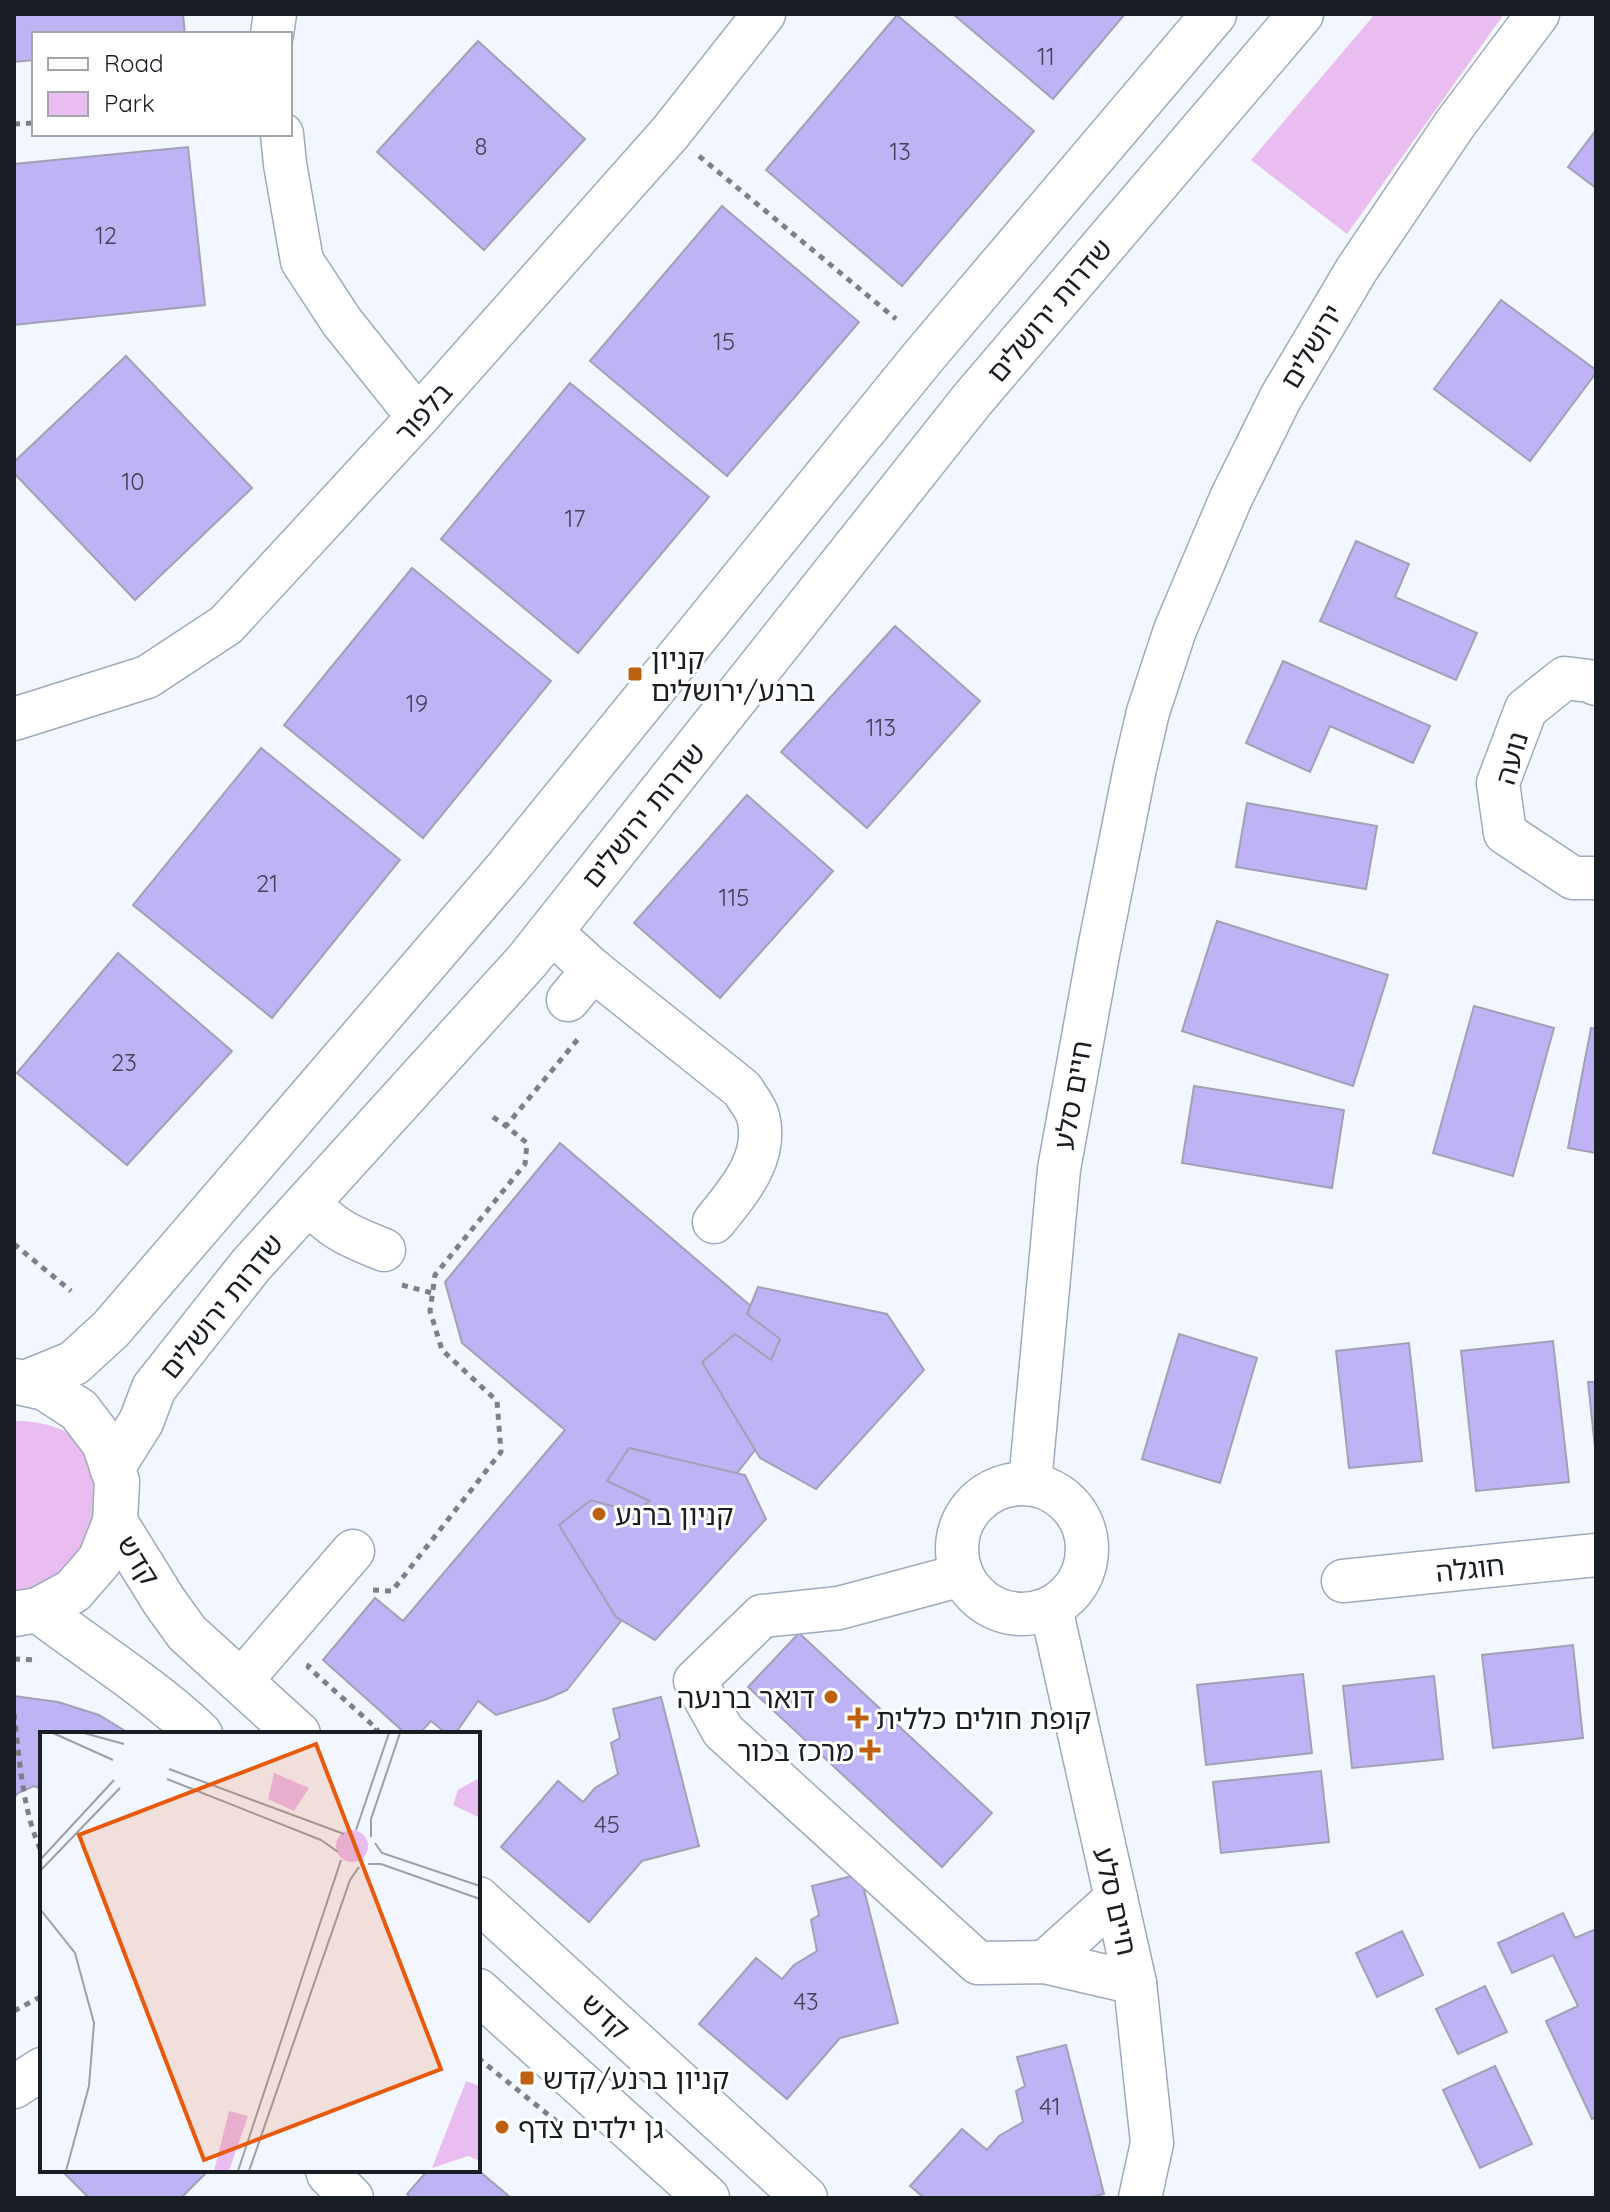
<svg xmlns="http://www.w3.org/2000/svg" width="1610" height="2212" font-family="Quicksand,'Noto Sans Hebrew',sans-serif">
	<rect width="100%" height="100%" fill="#f2f7ff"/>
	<g fill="#e9bdef">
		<path d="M1375,14H1504L1347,234L1251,160Z"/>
		<path d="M14,1421C40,1420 72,1429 90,1449C99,1459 114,1499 120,1513L14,1623Z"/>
	</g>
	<g fill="#beb3f4" stroke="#a3a0b6" stroke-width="2">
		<path d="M14,14H183L185,34H34V60L14,62Z"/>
		<path d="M953,14H1125L1053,99Z"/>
		<path d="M897,15L1034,131L902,286L766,170Z"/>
		<path d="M478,41L585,139L484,250L377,152Z"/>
		<path d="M1596,130V188L1568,167Z"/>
		<path d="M188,147L205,305L14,325V164Z"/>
		<path d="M722,206L859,322L727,476L590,361Z"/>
		<path d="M1501,300L1596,370V373L1530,461L1434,389Z"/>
		<path d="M126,356L252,488L135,600L14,473V462Z"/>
		<path d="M570,383L709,497L578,653L441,539Z"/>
		<path d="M1356,541L1409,564L1395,597L1477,633L1456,680L1320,621Z"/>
		<path d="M412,568L551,681L423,838L284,725Z"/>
		<path d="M895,626L980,701L867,828L781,752Z"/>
		<path d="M1283,661L1430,726L1413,763L1330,726L1310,772L1246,743Z"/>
		<path d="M261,748L400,860L272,1018L133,905Z"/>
		<path d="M747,795L833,871L720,998L634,923Z"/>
		<path d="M1247,803L1377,826L1366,889L1236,867Z"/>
		<path d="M1217,921L1388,975L1353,1086L1182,1031Z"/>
		<path d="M118,953L232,1051L127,1165L17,1073Z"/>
		<path d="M1474,1006L1554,1028L1513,1176L1433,1153Z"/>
		<path d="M1591,1028L1596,1029V1153L1568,1148Z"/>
		<path d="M1194,1086L1344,1110L1332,1188L1182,1163Z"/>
		<path d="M560,1143L821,1366L567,1690L547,1699L496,1715L478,1701L455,1734H447L431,1721L419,1734H406L323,1660L375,1598L403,1621L565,1430L462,1343L445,1282Z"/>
		<path d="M758,1287L887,1314L924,1370L816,1489L760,1458L702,1362L735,1334L771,1360L780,1339L747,1314Z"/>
		<path d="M1179,1334L1257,1358L1220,1483L1142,1459Z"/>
		<path d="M1553,1341L1569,1482L1476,1491L1461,1351Z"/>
		<path d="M1409,1343L1422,1461L1349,1468L1336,1351Z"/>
		<path d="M1588,1382H1596V1457Z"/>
		<path d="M629,1448L745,1475L766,1519L655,1640L616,1617L559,1525L591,1500L633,1512L650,1501L607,1481Z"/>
		<path d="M799,1633L992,1813L942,1867L748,1687Z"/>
		<path d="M1573,1645L1583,1738L1493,1748L1482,1655Z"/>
		<path d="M1303,1674L1312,1753L1206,1765L1197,1685Z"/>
		<path d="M1434,1676L1443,1759L1352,1768L1343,1686Z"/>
		<path d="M14,1696L58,1702L99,1715L130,1734H42V1789L34,1786L18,1793L14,1798Z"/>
		<path d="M661,1697L699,1846L642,1861L589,1922L501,1847L558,1781L583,1802L595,1788L618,1774L611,1743L620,1738L613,1709Z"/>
		<path d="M1321,1771L1329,1842L1221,1853L1213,1782Z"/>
		<path d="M860,1874L898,2023L840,2038L787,2099L699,2024L756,1958L782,1979L794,1965L817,1951L811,1920L819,1915L812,1886Z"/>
		<path d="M1563,1913L1575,1938L1596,1929V2117L1592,2119L1546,2021L1578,2006L1553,1955L1512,1973L1498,1943Z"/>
		<path d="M1402,1931L1423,1975L1377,1997L1356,1953Z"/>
		<path d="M1485,1986L1507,2032L1458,2054L1436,2009Z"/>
		<path d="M1066,2045L1104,2194L1088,2198H924L910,2186L962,2129L987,2150L999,2136L1023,2122L1016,2091L1025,2086L1017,2057Z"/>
		<path d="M1495,2066L1532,2144L1480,2168L1443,2090Z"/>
		<path d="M61,2170H209L181,2198H89Z"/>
		<path d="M428,2170H478L511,2198H412L407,2194Z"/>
	</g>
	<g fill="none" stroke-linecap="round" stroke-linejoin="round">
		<defs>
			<g id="minor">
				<path d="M272,34L275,14"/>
				<path d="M282,134L285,164L302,261L342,322L418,417"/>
				<path d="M1596,684L1589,681L1565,678L1526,709L1498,783L1505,833L1573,878H1596"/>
				<path d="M14,719L147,677L226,625L418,417L670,133L764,14"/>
				<path d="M550,931L593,970L568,1000"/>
				<path d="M593,970L742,1089C747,1097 755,1107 758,1116C769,1158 738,1192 714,1222"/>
				<path d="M308,1202C333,1230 350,1236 384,1250"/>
				<path d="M1030,1483L1059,1169L1099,949L1135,768L1148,712L1175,630L1231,498L1281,397L1357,269L1455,124L1538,14"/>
				<circle cx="1022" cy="1549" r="65"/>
				<path d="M962,1575L839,1608L762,1616L695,1681L723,1731L978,1963L1045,1962L1135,1983"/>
				<path d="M1343,1581L1596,1555"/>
				<path d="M1051,1608L1135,1983L1152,2143L1140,2198"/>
				<path d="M240,1682L353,1551"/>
				<path d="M1045,1962L1116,1898"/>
				<path d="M14,2087L42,2069"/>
				<path d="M327,2170L328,2174L352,2198"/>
			</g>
			<g id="major">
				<path d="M14,1381L45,1388L79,1410L104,1443L117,1481L115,1522L100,1560L73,1591L38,1610L14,1614"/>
				<path d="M25,1383L74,1363L111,1329L509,866L924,356L1214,14"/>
				<path d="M112,1468L141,1422L154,1388L251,1265L527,961L972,400L1301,14"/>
				<path d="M115,1522L164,1601L187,1633L298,1734"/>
				<path d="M38,1610C92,1651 150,1687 200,1734"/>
				<path d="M478,1899L805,2198"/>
				<path d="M478,1991L707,2198"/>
			</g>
		</defs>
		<use href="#minor" stroke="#9eaabd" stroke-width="45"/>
		<use href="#major" stroke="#9eaabd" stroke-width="47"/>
		<g stroke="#7c8188" stroke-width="5" stroke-dasharray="6 6" stroke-linecap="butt">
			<path d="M14,124L34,123"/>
			<path d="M699,156L896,319"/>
			<path d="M493,1117L506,1126"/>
			<path d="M14,1244L71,1291"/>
			<path d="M402,1285L432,1293"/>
			<path d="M373,1590L392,1591L501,1452L497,1401L442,1350L430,1311L435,1275L525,1164L527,1143L506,1126L578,1039"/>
			<path d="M14,1659L37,1660"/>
			<path d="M310,1664L308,1667L377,1729L373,1734"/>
			<path d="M14,1714C20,1760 22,1811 42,1853"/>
			<path d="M14,2011L42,1996"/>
			<path d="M478,2058L561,2125"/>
		</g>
		<use href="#minor" stroke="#fff" stroke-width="42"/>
		<use href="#major" stroke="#fff" stroke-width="44"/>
	</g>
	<g fill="#bd600f" stroke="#fff" stroke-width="3">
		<rect x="627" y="666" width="16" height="16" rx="4"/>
		<circle cx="599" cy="1514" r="8"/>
		<circle cx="831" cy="1697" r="8"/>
		<path d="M854 1706h8v8h8v8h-8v8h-8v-8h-8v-8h8z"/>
		<path d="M866 1738h8v8h8v8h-8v8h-8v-8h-8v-8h8z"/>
		<rect x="519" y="2070" width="16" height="16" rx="4"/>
		<circle cx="502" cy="2127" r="8"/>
	</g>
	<g text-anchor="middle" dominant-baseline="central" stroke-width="6" stroke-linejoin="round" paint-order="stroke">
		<g font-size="24" fill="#424258">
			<text x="1046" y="56">11</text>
			<text x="481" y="146">8</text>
			<text x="900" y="151">13</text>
			<text x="106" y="235">12</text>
			<text x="724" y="341">15</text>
			<text x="133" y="481">10</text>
			<text x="575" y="518">17</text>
			<text x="417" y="703">19</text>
			<text x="881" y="727">113</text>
			<text x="267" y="883">21</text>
			<text x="734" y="897">115</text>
			<text x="124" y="1062">23</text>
			<text x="607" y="1824">45</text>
			<text x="806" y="2001">43</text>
			<text x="1050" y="2106">41</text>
		</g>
		<g font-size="28" fill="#191d24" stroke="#fff">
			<text transform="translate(1049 310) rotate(-50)">שדרות ירושלים</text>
			<text transform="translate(1311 346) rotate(-59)">ירושלים</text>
			<text transform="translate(423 412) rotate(-48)">בלפור</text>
			<text transform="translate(1511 758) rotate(-74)">נועה</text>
			<text transform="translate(643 815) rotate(-51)">שדרות ירושלים</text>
			<text transform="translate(1072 1095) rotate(-80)">חיים סלע</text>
			<text transform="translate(221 1306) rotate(-51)">שדרות ירושלים</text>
			<text transform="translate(139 1560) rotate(58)">קדש</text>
			<text transform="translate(1470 1568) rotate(-6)">חוגלה</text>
			<text transform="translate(1116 1901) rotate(77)">חיים סלע</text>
			<text transform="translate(606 2016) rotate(42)">קדש</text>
		</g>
		<g font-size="28" fill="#191d24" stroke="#fff" text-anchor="start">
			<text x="651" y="658">קניון<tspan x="651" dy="32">ברנע/ירושלים</tspan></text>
			<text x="615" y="1514">קניון ברנע</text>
			<text x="815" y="1697" text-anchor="end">דואר ברנעה</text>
			<text x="876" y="1718">קופת חולים כללית</text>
			<text x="854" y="1750" text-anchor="end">מרכז בכור</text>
			<text x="543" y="2078">קניון ברנע/קדש</text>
			<text x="518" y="2127">גן ילדים צדף</text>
		</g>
	</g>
	<g transform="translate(40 1732)">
		<rect width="440" height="440" fill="#f2f7ff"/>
		<path d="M234,41L269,56L254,79L228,67ZM437,47L440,52V86L413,73L418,58ZM296 114a16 16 0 1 1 32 0a16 16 0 1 1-32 0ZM426,349L440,354V429L428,424L392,436ZM189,379L208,384L189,439H174Z" fill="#e9bdef"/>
		<path fill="none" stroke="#9ba0a7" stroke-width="2" d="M13,1L73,28M44,1L84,12M129,37L304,102M127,47L281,108L298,120M316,98L349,1M331,105V87L360,1M335,111L342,121L440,154M0,128L74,48M328,132H341L440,167M0,139L80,56M0,177L35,221L54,291L49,354L26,439M198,439L301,128M209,439L310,148L319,135"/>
		<path fill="#e8590c" fill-opacity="0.15" stroke="#e8590c" stroke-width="4" d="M276,12L401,337L164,428L39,103Z"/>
		<rect width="440" height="440" fill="none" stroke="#191d24" stroke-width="4"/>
	</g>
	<rect width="1610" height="2212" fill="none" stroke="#191d24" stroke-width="32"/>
	<rect x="32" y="32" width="260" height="104" fill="#ffffff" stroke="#a3a5a7" stroke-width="2"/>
	<rect x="48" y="58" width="40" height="12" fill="#ffffff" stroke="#a3a5a7" stroke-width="2"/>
	<text x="104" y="72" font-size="24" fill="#191d24">Road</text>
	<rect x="48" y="92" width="40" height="24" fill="#e9bdef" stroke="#a3a5a7" stroke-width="2"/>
	<text x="104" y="112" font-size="24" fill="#191d24">Park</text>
</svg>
